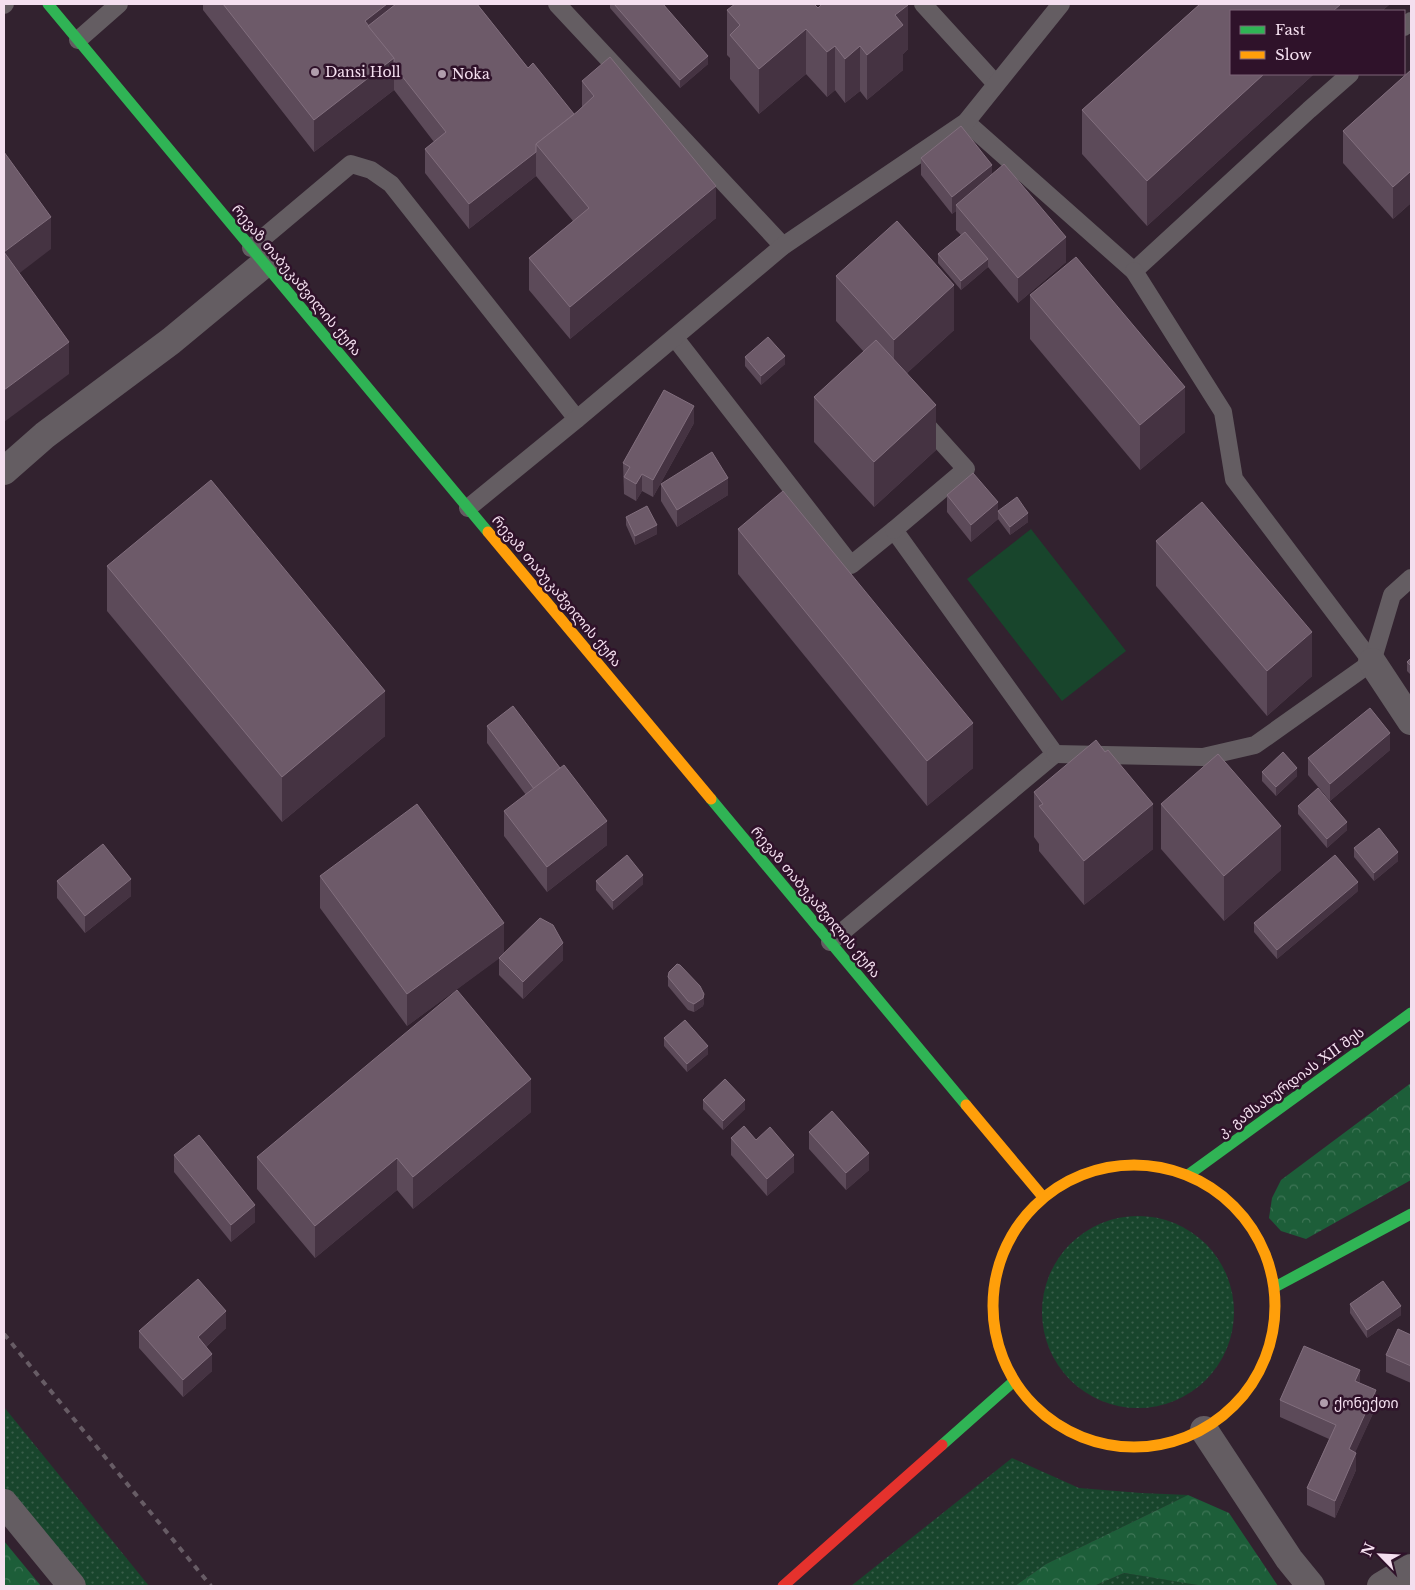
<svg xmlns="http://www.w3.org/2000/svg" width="1415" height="1590" font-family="'Libre Baskerville','Noto Sans Georgian',serif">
	<defs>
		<pattern id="grass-dots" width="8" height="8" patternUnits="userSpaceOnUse" patternTransform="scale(1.25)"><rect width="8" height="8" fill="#18452c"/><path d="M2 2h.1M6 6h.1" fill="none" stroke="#3a5f4b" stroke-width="1.8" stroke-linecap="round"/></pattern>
		<pattern id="forest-crowns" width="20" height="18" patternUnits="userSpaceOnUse" patternTransform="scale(1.25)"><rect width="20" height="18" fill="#1d5e39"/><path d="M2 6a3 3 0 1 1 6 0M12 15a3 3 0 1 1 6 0" fill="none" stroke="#3e7556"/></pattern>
	</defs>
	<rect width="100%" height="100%" fill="#32222f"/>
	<g fill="url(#grass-dots)">
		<circle cx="1138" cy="1312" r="96"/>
		<path d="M4,1407L149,1586H72L4,1503Z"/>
		<path d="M1012,1458L1079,1488L1141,1493L1188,1495L1046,1564L1015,1586H851Z"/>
		<path d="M1124,1573L1195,1584L1204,1586H1094Z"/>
	</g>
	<g fill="url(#forest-crowns)">
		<path d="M1411,1083V1180L1306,1239L1281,1231L1269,1218L1272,1198L1281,1180Z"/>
		<path d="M1188,1495L1229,1513L1278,1586H1204L1124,1573L1094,1586H1015L1046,1564Z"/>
		<path d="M4,1541L41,1586H4Z"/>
	</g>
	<path fill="#18452c" d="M1031,529L1126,651L1062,701L967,579Z"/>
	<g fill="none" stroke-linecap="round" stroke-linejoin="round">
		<g stroke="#645d62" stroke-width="18">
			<path d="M557,4L783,246"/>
			<path d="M923,4L996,84"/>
			<path d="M4,5L5,4"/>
			<path d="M1404,27L1411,21"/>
			<path d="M78,40L119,4"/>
			<path d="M966,122L1134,271L1309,110L1350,74"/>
			<path d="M251,248L351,164L371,170L391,184L577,419"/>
			<path d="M1134,271L1223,412L1234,479L1372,662"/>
			<path d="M675,338L851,565L894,530L1055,754L830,942"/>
			<path d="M468,508L577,419L783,246L966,122L1061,4"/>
			<path d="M894,530L966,469L920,418"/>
			<path d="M1055,754L1203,757L1255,745L1372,662L1392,595L1411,578"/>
		</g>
		<g stroke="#645d62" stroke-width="28">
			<path d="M4,471L45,435L171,341L264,264"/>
			<path d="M1372,662L1411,721"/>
			<path d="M1204,1430L1289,1559L1311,1586"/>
			<path d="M4,1503L72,1586"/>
			<path d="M1381,1586L1411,1568"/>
		</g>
		<g stroke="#30b455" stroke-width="11">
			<path d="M48,4L488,532"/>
			<path d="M711,799L966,1105"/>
			<path d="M1188,1175L1411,1013"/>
			<path d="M1275,1287L1411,1214"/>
			<path d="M942,1445L1013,1382"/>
		</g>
		<g stroke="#ff9f0a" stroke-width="11">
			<path d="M488,532L711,799"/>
			<path d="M966,1105L1043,1197"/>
			<circle cx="1134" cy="1306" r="141"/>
		</g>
		<path stroke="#e5322d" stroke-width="11" d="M783,1586L942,1445"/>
		<path stroke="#675c65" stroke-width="4" stroke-dasharray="6 6" stroke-linecap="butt" d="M4,1334L211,1586"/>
	</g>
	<g fill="#5c4a59">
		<path d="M203,4H477L528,68L574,114L582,107V81L716,218L570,339L529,290V258L573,221L536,176L469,229L425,173V149L434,142L394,90L314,152L203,10Z"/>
		<path d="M610,4H663L708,64L680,88L610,8Z"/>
		<path d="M1200,4H1390L1382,11H1231V74H1314L1147,226L1082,154V110Z"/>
		<path d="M818,8L908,49L903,54V70L867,100L860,91L845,103L835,90L827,97L806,74L759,114L730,79V58L727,55V10Z"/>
		<path d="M1411,70V203L1393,219L1343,163V131Z"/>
		<path d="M921,158L992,174L1066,262L1018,303L988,267L961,290L938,263V254L961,235L956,230V211L952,214L921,175Z"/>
		<path d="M836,276L954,330L907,373L936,450L874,507L814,442V397L864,352L836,321Z"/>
		<path d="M1030,295L1185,432L1140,470L1030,339Z"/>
		<path d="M745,357L785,364L761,385L745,366Z"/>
		<path d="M694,423L653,497L642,491L636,501L624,494L623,463Z"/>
		<path d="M661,484L728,495L677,527L661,501Z"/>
		<path d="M947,495L998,511L1028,522L1010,535L998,519L971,542L947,512Z"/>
		<path d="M626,517L657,534L635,545L626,525Z"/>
		<path d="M738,529L973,768L927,806L738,574Z"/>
		<path d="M1156,541L1312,676L1267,716L1156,586Z"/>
		<path d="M107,566L385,736L282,822L107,611Z"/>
		<path d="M1411,658V675L1407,671V662Z"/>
		<path d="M487,726L607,845L547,892L504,836V811L526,795L487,743Z"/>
		<path d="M1390,750L1330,801L1308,775V758Z"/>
		<path d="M1262,772L1297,776L1276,796L1262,781Z"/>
		<path d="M1034,792L1153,849L1084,905L1039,851V844L1034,837Z"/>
		<path d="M1161,804L1281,870L1224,921L1161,849Z"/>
		<path d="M1298,806L1347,830L1327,848L1298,814Z"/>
		<path d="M1354,848L1398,861L1374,881L1354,857Z"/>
		<path d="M320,876L504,953L563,960L523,999L499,975V958L407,1026L320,908Z"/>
		<path d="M57,881L131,896L85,933L57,898Z"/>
		<path d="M596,881L643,884L613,910L596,890Z"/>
		<path d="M1358,891L1277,959L1254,932V923Z"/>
		<path d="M668,977L704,1002L703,1006L694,1012L688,1010L668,986Z"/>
		<path d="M664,1038L708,1054L687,1072L664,1046Z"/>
		<path d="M703,1100L745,1109L723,1130L703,1109Z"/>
		<path d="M531,1112L413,1209L397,1190L315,1258L257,1189V1157Z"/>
		<path d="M809,1132L869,1170L846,1190L809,1149Z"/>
		<path d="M731,1138L756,1140L794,1172L767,1196L731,1155Z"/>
		<path d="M174,1155L255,1222L231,1242L174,1172Z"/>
		<path d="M1350,1304L1401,1315L1367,1338L1350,1313Z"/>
		<path d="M226,1328L206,1347L212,1371L183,1397L139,1348V1331Z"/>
		<path d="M1411,1335V1383L1386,1372V1355Z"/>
		<path d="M1360,1383L1376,1407L1355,1452L1356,1470L1335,1518L1307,1505V1488L1329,1439L1280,1417V1400Z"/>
	</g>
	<g fill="#453342">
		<path d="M387,4H428L377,44L365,21Z"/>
		<path d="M1341,4H1390L1382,11H1333Z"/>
		<path d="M908,5V49L903,54V70L867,100V55L895,15Z"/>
		<path d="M806,29V74L759,114V69Z"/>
		<path d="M835,46V90L827,97V52Z"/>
		<path d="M860,46V91L845,103V59Z"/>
		<path d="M708,56V64L680,88V80Z"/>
		<path d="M394,58V90L314,152V120Z"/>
		<path d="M1264,74H1314L1147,226V181Z"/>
		<path d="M536,152V176L469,229V204Z"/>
		<path d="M992,165V182L956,205V211L952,214V197Z"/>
		<path d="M1411,171V203L1393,219V187Z"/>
		<path d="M716,186V218L570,339V307Z"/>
		<path d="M51,217V249L4,285V252Z"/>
		<path d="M1066,237V262L1018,303V278Z"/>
		<path d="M988,259V267L961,290V281Z"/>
		<path d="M954,285V330L894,385V340Z"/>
		<path d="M69,342V374L4,422V390Z"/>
		<path d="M785,356V364L761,385V376Z"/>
		<path d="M1185,387V432L1140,470V425Z"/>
		<path d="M936,405V450L874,507V462Z"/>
		<path d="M694,406V423L653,497V480Z"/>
		<path d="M642,474V491L636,501V484Z"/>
		<path d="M728,478V495L677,527V510Z"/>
		<path d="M998,502V519L971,542V525Z"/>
		<path d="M1028,513V522L1010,535V527Z"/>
		<path d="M657,525V534L635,545V536Z"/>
		<path d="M1312,632V676L1267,716V671Z"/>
		<path d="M385,691V736L282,822V777Z"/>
		<path d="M973,723V768L927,806V761Z"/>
		<path d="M1390,733V750L1330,801V784Z"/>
		<path d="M1297,768V776L1276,796V787Z"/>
		<path d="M1153,804V849L1084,905V861Z"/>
		<path d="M607,821V845L547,892V867Z"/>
		<path d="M1347,822V830L1327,848V839Z"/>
		<path d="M1281,826V870L1224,921V876Z"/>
		<path d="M1398,852V861L1374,881V873Z"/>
		<path d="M643,875V884L613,910V901Z"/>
		<path d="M131,879V896L85,933V916Z"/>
		<path d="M1358,882V891L1277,959V950Z"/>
		<path d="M504,923V955L407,1026V994Z"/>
		<path d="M563,943V960L523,999V982Z"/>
		<path d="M704,994V1002L703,1006L694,1012V1004Z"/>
		<path d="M708,1046V1054L687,1072V1064Z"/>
		<path d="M531,1079V1112L413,1209V1177Z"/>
		<path d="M745,1100V1109L723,1130V1121Z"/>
		<path d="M869,1153V1170L846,1190V1173Z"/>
		<path d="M794,1155V1172L767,1196V1179Z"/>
		<path d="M397,1158V1190L315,1258V1226Z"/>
		<path d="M255,1205V1222L231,1242V1225Z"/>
		<path d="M1401,1306V1315L1367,1338V1330Z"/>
		<path d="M226,1311V1328L198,1354V1337Z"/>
		<path d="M212,1354V1371L183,1397V1380Z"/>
		<path d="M1360,1370V1387L1355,1381Z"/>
		<path d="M1376,1390V1407L1349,1466V1449Z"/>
		<path d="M1356,1453V1470L1335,1518V1501Z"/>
	</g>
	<g fill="#6d5a69" stroke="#826f7e">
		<path d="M223,4H387L365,21L394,58L314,120Z"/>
		<path d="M396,4H477L528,68L533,63L574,114L536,144V152L469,204L425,149L446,132L394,66V58L368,26Z"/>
		<path d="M614,4H663L708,56L680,80Z"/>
		<path d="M735,4H814L818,8L822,4H907L908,5L895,15L903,25L867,55L860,46L845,59L835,46L827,52L806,29L759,69L730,35L740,25L727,10Z"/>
		<path d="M1200,4H1341L1333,11H1231V74H1264L1147,181L1082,110Z"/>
		<path d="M610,57L716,186L570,307L529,258L589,208L536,144L577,112L594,96L582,81Z"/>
		<path d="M1411,70V171L1393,187L1343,131Z"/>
		<path d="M961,126L992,165L952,197L921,158Z"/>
		<path d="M4,152L51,217L4,252L69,342L4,390Z"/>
		<path d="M1004,164L1066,237L1018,278L956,205Z"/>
		<path d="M897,221L954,285L894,340L836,276Z"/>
		<path d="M965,232L988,259L961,281L938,254Z"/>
		<path d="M1076,257L1185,387L1140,425L1030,295Z"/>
		<path d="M768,337L785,356L761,376L745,357Z"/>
		<path d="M876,340L936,405L874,462L814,397Z"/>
		<path d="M664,390L694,406L653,480L642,474L636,484L624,477L630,467L623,463Z"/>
		<path d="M712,452L728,478L677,510L661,484Z"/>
		<path d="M973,473L998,502L971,525L947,495Z"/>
		<path d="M211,480L385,691L282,777L107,566Z"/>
		<path d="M783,491L973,723L927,761L738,529Z"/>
		<path d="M1017,497L1028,513L1010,527L998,511Z"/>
		<path d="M1202,502L1312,632L1267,671L1156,541Z"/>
		<path d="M647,506L657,525L635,536L626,517Z"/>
		<path d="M1411,658V666L1407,662Z"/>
		<path d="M513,706L560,768L534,789L487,726Z"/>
		<path d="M1370,708L1390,733L1330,784L1308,758Z"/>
		<path d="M1096,740L1105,752L1108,750L1153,804L1084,861L1039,806L1043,804L1034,792Z"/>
		<path d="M1283,752L1297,768L1276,787L1262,772Z"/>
		<path d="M1218,754L1281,826L1224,876L1161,804Z"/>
		<path d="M564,765L607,821L547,867L504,811Z"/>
		<path d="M1318,788L1347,822L1327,839L1298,806Z"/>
		<path d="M417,804L504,923L407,994L320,876Z"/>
		<path d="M1379,828L1398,852L1374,873L1354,848Z"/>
		<path d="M103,844L131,879L85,916L57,881Z"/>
		<path d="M627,855L643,875L613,901L596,881Z"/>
		<path d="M1335,855L1358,882L1277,950L1254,923Z"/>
		<path d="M540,918L553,925L563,943L523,982L499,958Z"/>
		<path d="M677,964L680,965L700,986L704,994L703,998L694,1004L688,1001L668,977L669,972Z"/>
		<path d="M457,990L531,1079L413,1177L397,1158L315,1226L257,1157Z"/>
		<path d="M685,1020L708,1046L687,1064L664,1038Z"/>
		<path d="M725,1079L745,1100L723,1121L703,1100Z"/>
		<path d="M832,1111L869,1153L846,1173L809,1132Z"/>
		<path d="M744,1126L756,1140L770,1127L794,1155L767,1179L731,1138Z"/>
		<path d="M199,1135L255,1205L231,1225L174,1155Z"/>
		<path d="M198,1279L226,1311L198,1337L212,1354L183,1380L139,1331Z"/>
		<path d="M1383,1281L1401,1306L1367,1330L1350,1304Z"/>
		<path d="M1398,1329L1411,1335V1366L1386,1355Z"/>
		<path d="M1304,1346L1360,1370L1355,1381L1376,1390L1349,1449L1356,1453L1335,1501L1307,1488L1336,1425L1280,1400Z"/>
	</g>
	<g fill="#b09dac" stroke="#2f122a" stroke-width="2">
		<circle cx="315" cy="72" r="5"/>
		<circle cx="442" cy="74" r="5"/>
		<circle cx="1324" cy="1403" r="5"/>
	</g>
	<g text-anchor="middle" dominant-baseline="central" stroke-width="5" stroke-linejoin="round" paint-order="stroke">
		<g font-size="14" fill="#f4dfef" stroke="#2f122a" text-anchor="start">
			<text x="325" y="72">Dansi Holl</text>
			<text x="452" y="74">Noka</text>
			<text x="1334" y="1403">ქონექთი</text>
		</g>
		<g font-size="14" fill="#f4dfef" stroke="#2f122a">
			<text transform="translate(297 280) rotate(50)">რევაზ თაბუკაშვილის ქუჩა</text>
			<text transform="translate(557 591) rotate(50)">რევაზ თაბუკაშვილის ქუჩა</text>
			<text transform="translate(816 902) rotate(50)">რევაზ თაბუკაშვილის ქუჩა</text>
			<text transform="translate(1291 1082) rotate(-36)">კ. გამსახურდიას XII შეს</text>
		</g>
	</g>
	<rect width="1415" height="1590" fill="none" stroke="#f4dfef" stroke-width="10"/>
	<rect x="1230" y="10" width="175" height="65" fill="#2f122a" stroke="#7e6479"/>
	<rect x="1240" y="26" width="25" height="8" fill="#30b455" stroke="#7e6479"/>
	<text x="1275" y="35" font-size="15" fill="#f4dfef">Fast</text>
	<rect x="1240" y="51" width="25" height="8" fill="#ff9f0a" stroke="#7e6479"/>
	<text x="1275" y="60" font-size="15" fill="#f4dfef">Slow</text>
	<g transform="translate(1380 1555) rotate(294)" stroke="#2f122a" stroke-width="4" paint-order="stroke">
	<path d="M0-4L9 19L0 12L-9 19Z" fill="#f4dfef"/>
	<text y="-8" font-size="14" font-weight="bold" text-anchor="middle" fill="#f4dfef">N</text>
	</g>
</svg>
